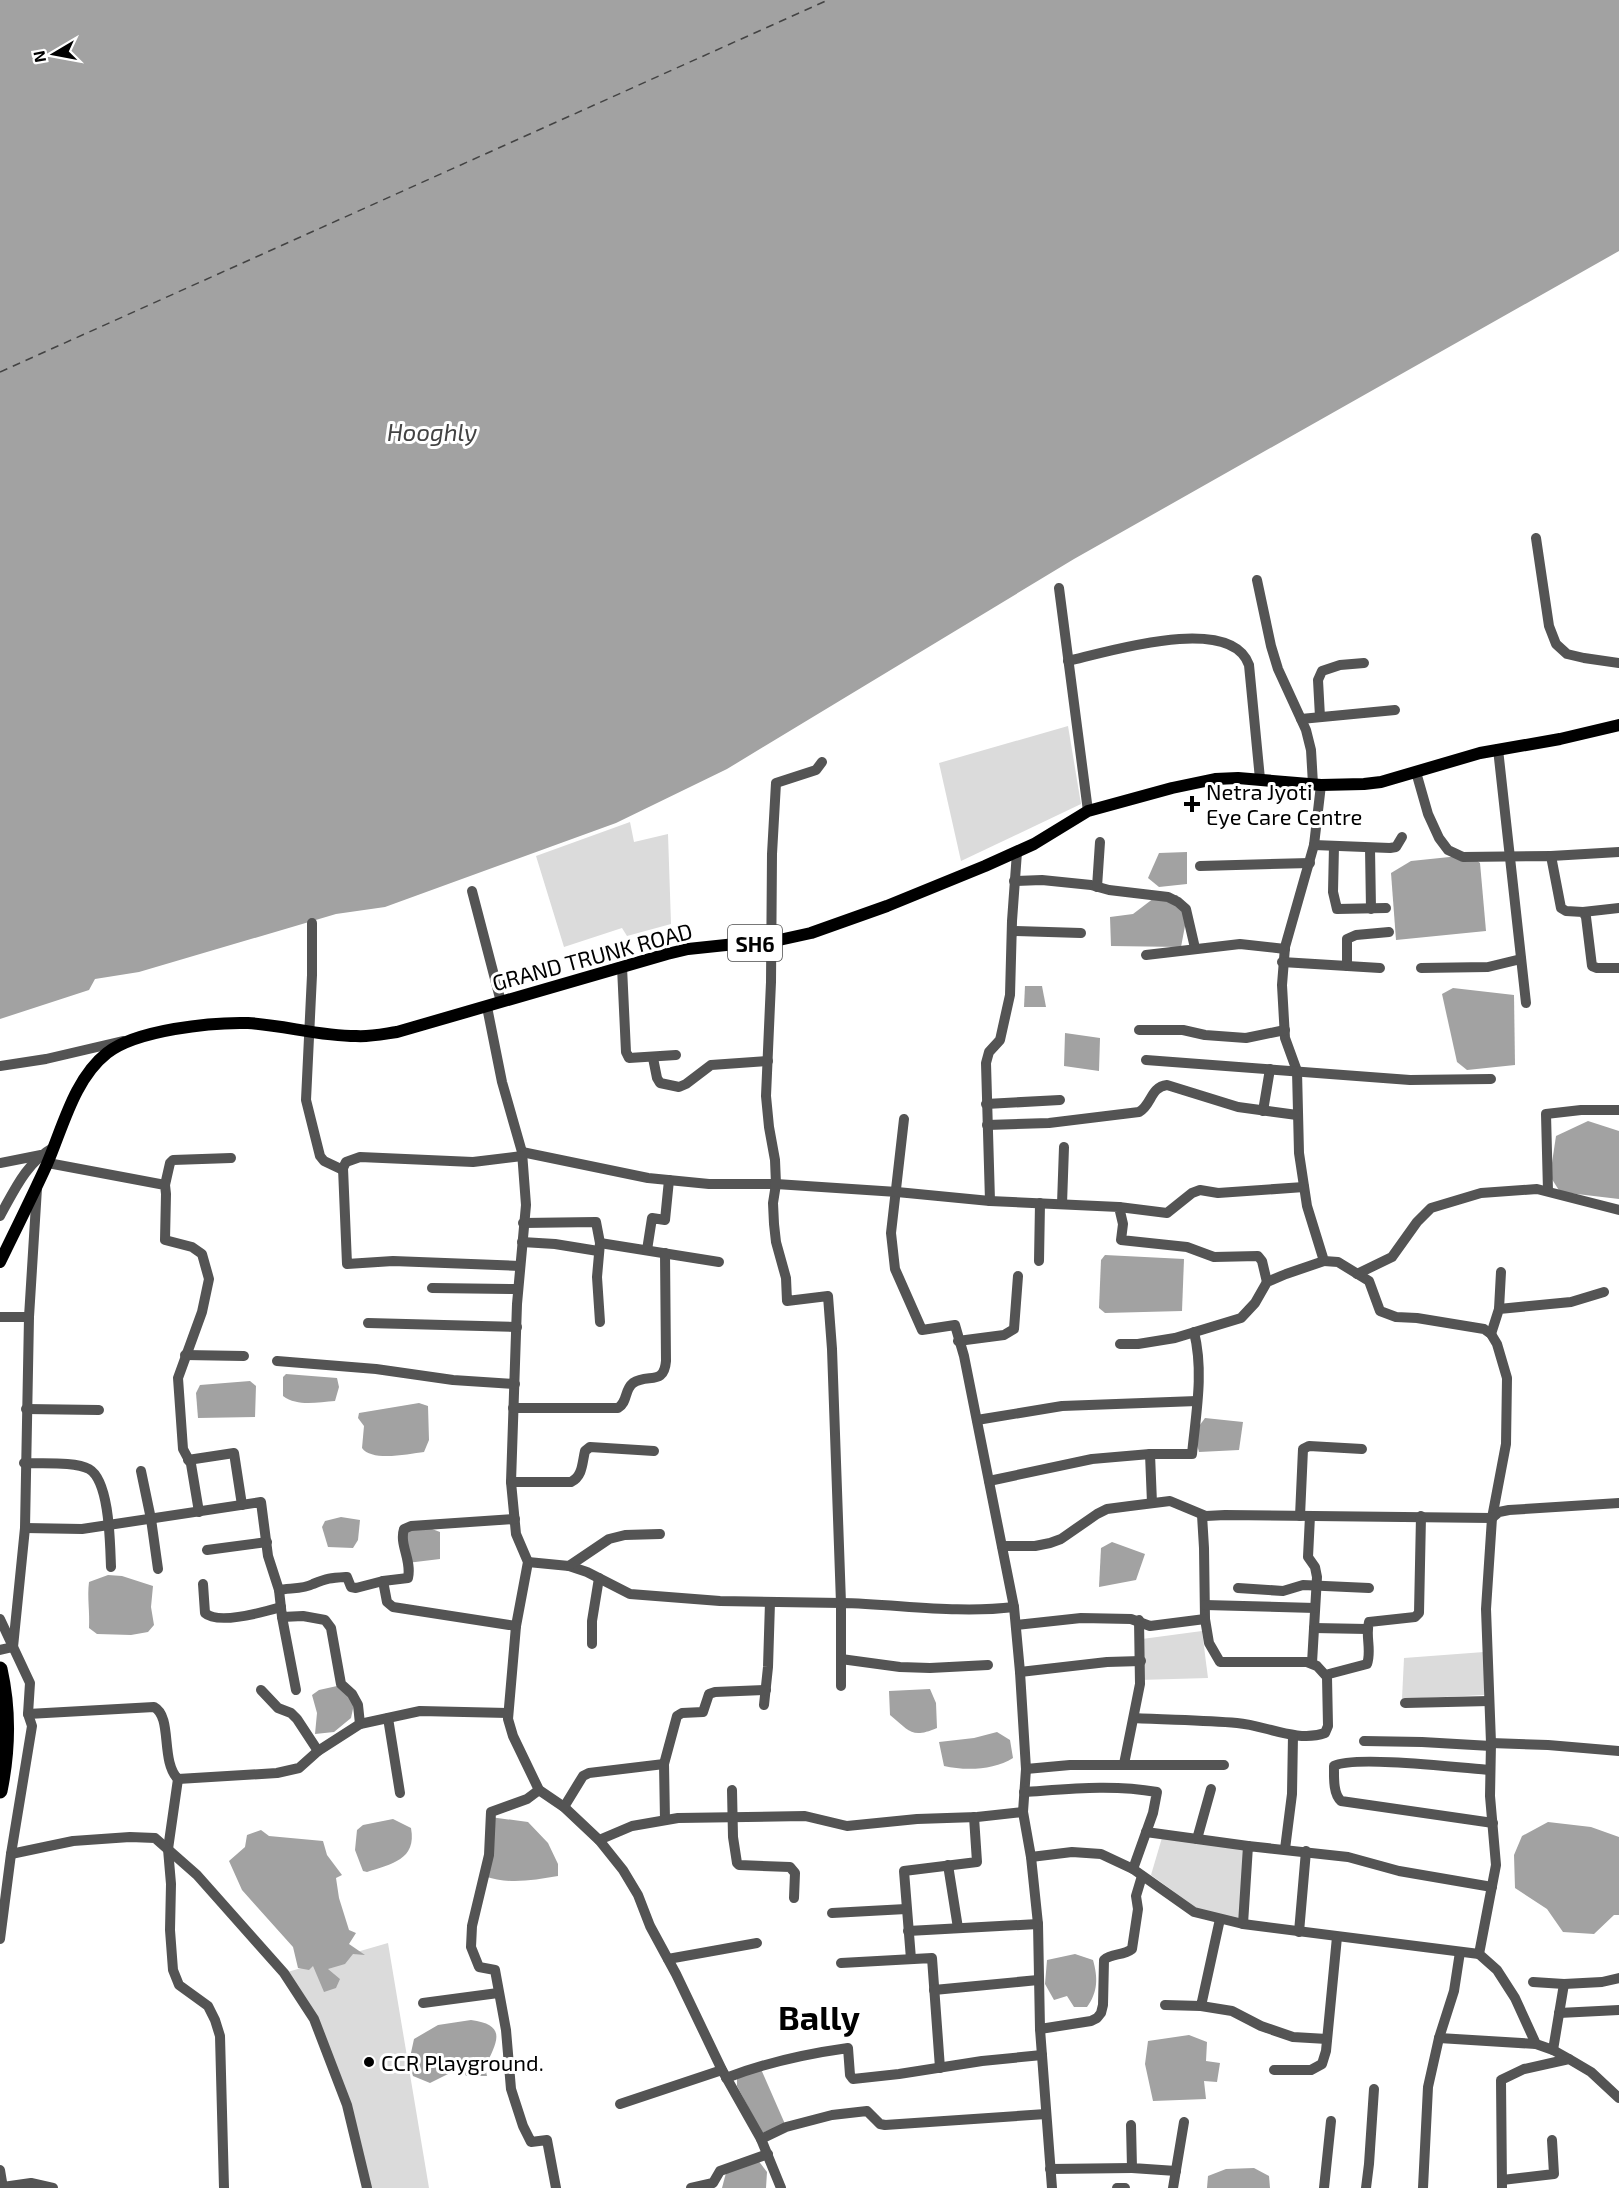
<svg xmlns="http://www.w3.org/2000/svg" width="1619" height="2188" font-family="'Exo 2',sans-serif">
	<rect width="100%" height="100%" fill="#fff"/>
	<g fill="#dbdbdb">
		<path d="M1068,726L1081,804L961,861L939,763Z"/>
		<path d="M630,822L634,842L668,834L671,924L627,936L622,928L564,947L536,856Z"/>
		<path d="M1202,1631L1208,1678L1139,1680L1142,1639Z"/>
		<path d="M1484,1652V1695L1402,1699L1404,1658Z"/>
		<path d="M1164,1831L1245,1845L1239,1919L1198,1909L1151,1875Z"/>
		<path d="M388,1943L429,2188H367L347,2105L314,2019L284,1973Z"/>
	</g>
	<g fill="#a2a2a2">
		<path d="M0,0H1619V251L1074,559L727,769L616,823L385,907L336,914L139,972L95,979L89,990L0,1019Z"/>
		<path d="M1187,852V884L1159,887L1148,878L1159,853Z"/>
		<path d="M1469,855L1480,863L1486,931L1396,940L1391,873L1411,861Z"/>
		<path d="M1177,895L1188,910L1181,947L1111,946L1110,917L1133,914L1154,898Z"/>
		<path d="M1025,986H1042L1046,1007H1024Z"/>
		<path d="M1453,988L1514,995L1515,1065L1467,1070L1457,1062L1442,994Z"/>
		<path d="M1065,1033L1100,1038L1099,1071L1064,1066Z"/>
		<path d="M1588,1121L1619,1131V1199L1560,1192L1550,1176L1556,1136Z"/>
		<path d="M1105,1255L1184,1259L1182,1311L1105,1313L1099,1308L1101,1260Z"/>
		<path d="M286,1374L337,1378L339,1387L335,1401C318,1402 298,1407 283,1396V1377Z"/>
		<path d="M250,1381L256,1386L255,1417L198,1418L196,1393L200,1385Z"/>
		<path d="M419,1403L428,1406L429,1440L424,1452C408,1454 372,1462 362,1448L364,1426L358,1418L359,1413Z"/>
		<path d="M1205,1418L1243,1422L1239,1450L1199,1452L1194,1433Z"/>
		<path d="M341,1517L360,1520L358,1540L353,1548L328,1547L322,1527L325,1521Z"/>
		<path d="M424,1526L440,1532V1559L407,1563L406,1529Z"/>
		<path d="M1112,1542L1145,1554L1136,1580L1099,1587L1101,1548Z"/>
		<path d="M108,1575L122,1576L153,1586L151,1607L154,1625L148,1632L131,1635L97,1634L89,1628C90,1612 87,1597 89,1582Z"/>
		<path d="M337,1686L348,1689L354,1704L351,1718L334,1732L315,1734L317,1713L312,1695L319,1690Z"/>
		<path d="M930,1689L936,1703L937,1728C911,1739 910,1731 890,1715L889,1691Z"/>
		<path d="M997,1732L1010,1740L1013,1758C994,1770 966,1771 944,1766L939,1742L974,1738Z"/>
		<path d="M490,1817L528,1822L548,1843L558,1864V1876C533,1880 509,1885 484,1876Z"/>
		<path d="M393,1819L411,1828C417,1860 391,1864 367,1872L363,1871L355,1850L357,1830L363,1825Z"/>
		<path d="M1548,1822L1591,1827L1619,1837V1915H1614L1594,1934L1563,1932L1547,1909L1515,1888L1514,1855L1522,1836Z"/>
		<path d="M261,1830L269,1836L323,1841L327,1855L342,1875L336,1878L339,1898L349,1930L356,1933L349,1944L365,1955L353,1954L345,1964L328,1969L340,1979L336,1988L324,1992L313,1966L309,1970L298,1968L293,1947L242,1890L229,1861L245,1847L247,1835Z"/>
		<path d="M1075,1954L1093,1960C1098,1978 1098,1992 1087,2007H1074L1067,1996L1054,2000L1045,1984L1047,1960Z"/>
		<path d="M471,2020C508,2025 497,2042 485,2067L487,2076H466L464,2071L456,2070L430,2083L413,2076L409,2062L414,2039L438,2025Z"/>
		<path d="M1189,2035L1207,2042L1206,2061L1220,2063L1217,2082L1204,2081L1206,2099L1153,2101L1145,2064L1148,2041Z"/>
		<path d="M760,2067L785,2124L762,2133L737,2086V2079Z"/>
		<path d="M757,2159L767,2172L766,2188H722L727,2169Z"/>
		<path d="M1254,2168L1269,2176L1270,2188H1207L1208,2176L1226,2169Z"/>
	</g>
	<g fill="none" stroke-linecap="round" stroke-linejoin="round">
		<path stroke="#434343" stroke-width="1.5" stroke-dasharray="8 6" stroke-linecap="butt" d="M0,372L828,0"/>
		<g stroke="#545454" stroke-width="10">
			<path d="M1536,538L1549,626L1556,644L1567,654L1584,658L1619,663"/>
			<path d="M1257,580L1271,646L1278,669L1306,730L1311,750L1313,784"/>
			<path d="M1059,588L1088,811"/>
			<path d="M1068,661C1107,652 1231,613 1249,665L1260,779"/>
			<path d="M1320,717L1318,680L1322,671L1340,665L1364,663"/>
			<path d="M1301,719L1395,710"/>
			<path d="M1498,749L1526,1003"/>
			<path d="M1416,772L1428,814L1439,838L1448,850L1463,857L1551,856L1561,908L1566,911L1583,912L1586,917L1592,966L1597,968H1619"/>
			<path d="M1321,785L1314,845L1285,947L1282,985L1285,1038L1297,1071L1299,1153L1307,1206L1324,1261L1338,1262L1369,1281L1380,1311L1396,1317L1417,1318L1484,1329L1491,1334L1497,1344L1507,1378L1506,1444L1492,1518L1486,1609L1491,1743L1490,1796L1496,1865L1479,1954L1497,1970L1515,1998L1536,2044L1553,2050L1569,2059"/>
			<path d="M1314,845L1390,848L1396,847L1402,837"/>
			<path d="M1334,846L1333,892L1337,909L1386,908"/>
			<path d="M1370,848L1371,909"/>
			<path d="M1551,856L1619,852"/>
			<path d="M1200,866L1310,863"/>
			<path d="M1014,881L1042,880L1091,885L1109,890L1168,897L1178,902L1186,909L1195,948"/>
			<path d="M1097,887L1100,842"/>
			<path d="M472,891L501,1002"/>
			<path d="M1583,912L1619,908"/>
			<path d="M312,923V975L306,1100L320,1156L324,1161L343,1170"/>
			<path d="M1012,931L1081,933"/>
			<path d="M1146,955L1240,944L1285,949"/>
			<path d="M1282,962L1380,968"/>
			<path d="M1347,966V939L1356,935L1389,932"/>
			<path d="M622,967L626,1052L629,1058L676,1055"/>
			<path d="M1421,968L1488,967L1521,959"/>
			<path d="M487,1007L502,1082L522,1152L526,1205L517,1304L511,1482L516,1534L528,1562L516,1626L508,1719L513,1736L539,1790L564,1807L599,1840L623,1870L638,1895L650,1926L676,1974L722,2070L761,2139L781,2188"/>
			<path d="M1139,1030H1183L1205,1035L1246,1038L1285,1030"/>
			<path d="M653,1058L657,1078L660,1083L679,1087L686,1084L711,1065L768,1061"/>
			<path d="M1146,1060L1410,1080L1491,1079"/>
			<path d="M0,1066L46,1059L123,1041"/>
			<path d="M986,1104L1060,1100"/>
			<path d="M1263,1111L1270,1069"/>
			<path d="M904,1119L891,1233L895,1269L922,1330L955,1325L964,1356L1014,1607L1020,1672L1026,1769L1023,1812L1031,1857L1038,1924L1040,2029L1052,2188"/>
			<path d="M987,1125L1049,1123L1139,1112C1152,1105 1150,1087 1167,1085L1238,1107L1297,1115"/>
			<path d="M522,1152L648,1178L709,1184H776L897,1192L990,1201L1119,1207L1123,1224L1121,1240L1187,1247L1214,1257L1258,1256L1262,1261L1267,1282"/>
			<path d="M0,1163L41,1155"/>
			<path d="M48,1163L165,1185L166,1194L165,1240L192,1247L202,1254L209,1279L202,1312L178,1378L183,1449L191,1464L199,1512"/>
			<path d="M165,1185L170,1163L173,1160L231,1158"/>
			<path d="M1548,1191L1546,1114L1581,1110H1619"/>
			<path d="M990,1201L986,1063L989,1052L1000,1040L1010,995L1012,921L1017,852"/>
			<path d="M1062,1204L1064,1147"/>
			<path d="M1119,1207L1167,1213L1192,1193L1200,1190L1218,1193L1304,1187"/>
			<path d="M0,1216C15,1189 26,1163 54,1147"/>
			<path d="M523,1223L596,1222L600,1243L597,1277L600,1322"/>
			<path d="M522,1242L555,1244L598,1251"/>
			<path d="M600,1243L719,1262"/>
			<path d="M647,1250L652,1218L665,1220L669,1180"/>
			<path d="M1039,1261L1040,1203"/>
			<path d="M520,1266L393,1261L347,1264L343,1168L346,1162L360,1157L473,1162L522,1156"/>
			<path d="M1357,1274L1392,1257L1417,1222L1431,1208L1481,1193L1537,1189L1619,1210"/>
			<path d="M432,1288L518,1289"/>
			<path d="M1499,1309L1501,1272"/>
			<path d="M0,1317H29"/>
			<path d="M368,1323L517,1327"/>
			<path d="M1491,1334L1499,1309L1571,1302L1604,1292"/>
			<path d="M958,1341L1004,1335L1014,1329L1018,1276"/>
			<path d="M1120,1344H1138L1175,1338L1241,1318L1255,1303L1267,1282L1286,1274L1324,1261"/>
			<path d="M185,1355L244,1356"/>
			<path d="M277,1361L376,1369L453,1380L515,1384"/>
			<path d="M513,1408H618C628,1402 624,1390 633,1383C648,1373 664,1386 666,1361L665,1253"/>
			<path d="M26,1409L99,1410"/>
			<path d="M977,1420L1062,1406L1197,1401"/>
			<path d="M188,1460L234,1453L242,1505"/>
			<path d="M24,1463C41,1464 75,1461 89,1469C110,1481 110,1545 111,1567"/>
			<path d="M141,1471L151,1519L158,1569"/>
			<path d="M989,1481L1092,1459L1150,1454"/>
			<path d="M511,1482H571C583,1476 582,1463 585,1451L590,1447L654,1451"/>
			<path d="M1152,1503L1150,1454H1192C1196,1413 1204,1372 1194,1332"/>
			<path d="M1202,1515L1204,1548L1205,1619L1209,1643L1220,1662H1307L1317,1666L1327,1677"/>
			<path d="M1300,1516L1303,1449L1309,1446L1362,1449"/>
			<path d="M1310,1516L1308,1557L1315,1567L1317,1577L1312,1663"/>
			<path d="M25,1528L82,1529L261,1502L268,1556L279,1590L282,1617L303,1616L325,1620L331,1628L341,1684L352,1694L358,1705L360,1724"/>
			<path d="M1002,1546H1035L1050,1543L1061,1539L1097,1514L1107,1509L1130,1506L1170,1501L1206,1516L1225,1515L1492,1518L1499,1512L1509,1510L1619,1503"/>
			<path d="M207,1550L267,1542"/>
			<path d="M528,1562L569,1566L587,1572L630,1594L720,1601L841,1603L832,1349L828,1296L787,1301L786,1278L776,1242L774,1224L773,1203L776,1184L775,1160L769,1127L766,1096L771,982L772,854L776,783L816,770L822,762"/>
			<path d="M569,1566L609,1539L625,1535L660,1534"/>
			<path d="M383,1581L387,1602L393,1607L516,1626"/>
			<path d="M203,1584L205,1613C218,1625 264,1612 281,1607"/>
			<path d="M1238,1588L1283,1591L1303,1585L1369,1588"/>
			<path d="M279,1590C289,1588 304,1589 313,1584C328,1578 330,1578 347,1577L351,1587L356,1588L383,1581L408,1578C412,1560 399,1545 404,1529L411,1526L515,1519"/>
			<path d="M1205,1605L1315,1608"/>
			<path d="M282,1617L296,1690"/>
			<path d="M0,1619L30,1683L28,1714L32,1726L11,1854L0,1939"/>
			<path d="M1016,1625L1081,1618L1131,1619L1150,1626L1205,1619"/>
			<path d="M1314,1628L1367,1629"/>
			<path d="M592,1644V1621L599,1578"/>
			<path d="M0,1650L13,1647L25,1528L29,1317L37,1188"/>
			<path d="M841,1659L900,1667L930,1668L988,1665"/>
			<path d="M1020,1672L1107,1662L1141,1661"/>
			<path d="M841,1686V1603C898,1604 956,1614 1014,1607"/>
			<path d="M261,1690L278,1708L291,1713L297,1719L318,1751"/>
			<path d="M1405,1703L1489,1701"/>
			<path d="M764,1705L768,1667L770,1602"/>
			<path d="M28,1714L154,1707C173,1717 160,1761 178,1779L277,1773L299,1768L318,1751L360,1724L420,1711L508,1713"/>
			<path d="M388,1718L400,1793"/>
			<path d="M1134,1718C1169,1720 1203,1720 1237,1723C1265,1725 1297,1743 1325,1733L1328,1726L1327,1677L1329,1674L1367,1664C1372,1650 1365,1636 1369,1622L1415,1617L1419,1613L1421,1516"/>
			<path d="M1364,1741L1422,1742L1491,1746"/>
			<path d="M1491,1743L1548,1745L1619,1751"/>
			<path d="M1124,1764L1140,1684L1139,1620"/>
			<path d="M1026,1769L1070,1765H1224"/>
			<path d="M1490,1770C1462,1768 1354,1755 1334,1766C1334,1777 1333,1794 1341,1801L1493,1823"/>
			<path d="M178,1779L168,1849L171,1884L170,1930L173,1970L179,1985L208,2006L215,2020L220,2036L224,2188"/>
			<path d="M539,1790L527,1799L491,1812L489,1855L472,1926L471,1947L479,1967L495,1970L506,2030L511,2089L523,2126L531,2142L547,2140L556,2188"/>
			<path d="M732,1790L733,1837L737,1863L739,1865L790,1867L795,1873L794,1898"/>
			<path d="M1024,1792C1069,1789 1112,1784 1157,1792L1153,1813L1133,1869"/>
			<path d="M564,1807L583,1776L589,1773L664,1764"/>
			<path d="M665,1820L664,1764L677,1716L682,1713L703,1712L709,1694L715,1692L766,1690"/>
			<path d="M1146,1832L1248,1846"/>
			<path d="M1197,1839L1211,1789"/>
			<path d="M599,1840L632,1826L678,1818L805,1816L847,1826L917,1819L977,1817L1023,1812"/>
			<path d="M1285,1849L1292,1794L1293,1735"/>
			<path d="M11,1854L73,1841L130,1837L155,1838L197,1875L284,1973L314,2019L347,2105L367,2188"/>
			<path d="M1031,1857L1072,1852L1101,1854L1133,1869L1194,1912L1243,1924L1479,1954"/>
			<path d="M948,1865L958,1928"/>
			<path d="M832,1913L906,1909"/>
			<path d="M1243,1924L1248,1846L1348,1857L1399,1871L1492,1887"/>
			<path d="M908,1931L1038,1924"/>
			<path d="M1299,1932L1306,1851"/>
			<path d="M668,1959L757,1943"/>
			<path d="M911,1959L904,1871L977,1862L974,1817"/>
			<path d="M841,1963L932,1958L940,2068"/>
			<path d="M1533,1982L1564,1984L1602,1982L1619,1978"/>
			<path d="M934,1990L1038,1980"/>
			<path d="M423,2003L498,1993"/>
			<path d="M1165,2005L1201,2006L1220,1919"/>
			<path d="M1201,2006L1232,2011L1261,2026L1293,2037L1327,2039"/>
			<path d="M1559,2013L1619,2010"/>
			<path d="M1040,2029L1091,2021L1097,2018L1101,2013L1103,2005L1104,1960C1112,1953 1123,1956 1132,1949L1138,1909L1136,1896L1142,1876"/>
			<path d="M1439,2038L1536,2044"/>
			<path d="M1553,2050L1564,1984"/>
			<path d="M1274,2070H1311L1322,2064L1326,2051L1337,1937"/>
			<path d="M726,2078C767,2062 805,2054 848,2048L850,2075L853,2079L899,2074L982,2061L1042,2055"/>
			<path d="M620,2104L722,2070"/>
			<path d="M1131,2125L1132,2168L1176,2171"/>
			<path d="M761,2139L786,2127L832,2115L867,2111L880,2124L885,2125L1046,2114"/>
			<path d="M1050,2169L1132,2168"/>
			<path d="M0,2170L3,2188"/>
			<path d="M1502,2180L1554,2174L1552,2140"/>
			<path d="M3,2187L31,2183L53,2188"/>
			<path d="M691,2188L713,2183L720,2171L768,2154"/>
			<path d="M1117,2188H1125"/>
			<path d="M1173,2188L1184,2122"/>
			<path d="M1324,2188L1331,2121"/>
			<path d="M1366,2188L1369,2164L1374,2089"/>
			<path d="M1423,2188L1428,2087L1439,2038L1454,1991L1460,1952"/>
			<path d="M1502,2188L1501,2080L1524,2069L1569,2059L1591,2072L1619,2098"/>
		</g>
		<path stroke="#000" stroke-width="12" d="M0,1262C16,1229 32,1197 47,1164C63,1127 74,1079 107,1053C136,1030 211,1022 248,1023C284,1025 319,1036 356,1036C370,1037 383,1034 397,1032L667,954L688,949L745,943L770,942L811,933L887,906L985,866L1034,844L1088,811L1172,788L1215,779L1238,778L1321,785L1364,784L1381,782L1480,753L1560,739L1619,725"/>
		<path stroke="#000" stroke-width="15" d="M0,1669C9,1709 8,1752 0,1791"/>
	</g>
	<g fill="#000" stroke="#fff" stroke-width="2">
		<path d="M1189 795h6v6h6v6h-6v6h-6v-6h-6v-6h6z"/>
		<circle cx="369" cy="2062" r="6"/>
	</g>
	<g text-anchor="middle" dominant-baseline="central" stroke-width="6" stroke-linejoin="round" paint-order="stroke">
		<rect fill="#fff" stroke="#4c4c4c" stroke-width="1.5" x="728" y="925" width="54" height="36" rx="4.5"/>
		<g font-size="21" font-weight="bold" fill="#000">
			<text x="755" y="943">SH6</text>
		</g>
		<g font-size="22" fill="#000" stroke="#fff" text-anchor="start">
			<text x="1206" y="791">Netra Jyoti<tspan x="1206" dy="25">Eye Care Centre</tspan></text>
			<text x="381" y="2062">CCR Playground.</text>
		</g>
		<g font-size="22" fill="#000" stroke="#fff">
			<text transform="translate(592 956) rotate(-15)">GRAND TRUNK ROAD</text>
		</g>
		<g font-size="24" font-style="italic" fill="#434343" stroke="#fff">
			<text x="432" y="431">Hooghly</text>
		</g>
		<g font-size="34" font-weight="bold" fill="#000" stroke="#fff">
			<text x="819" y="2016">Bally</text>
		</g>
	</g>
	<g transform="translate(54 54) rotate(260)" stroke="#ffffff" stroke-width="4.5" paint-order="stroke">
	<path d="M0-4.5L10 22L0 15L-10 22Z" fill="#000000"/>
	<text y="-9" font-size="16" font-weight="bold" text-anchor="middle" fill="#000000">N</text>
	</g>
</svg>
